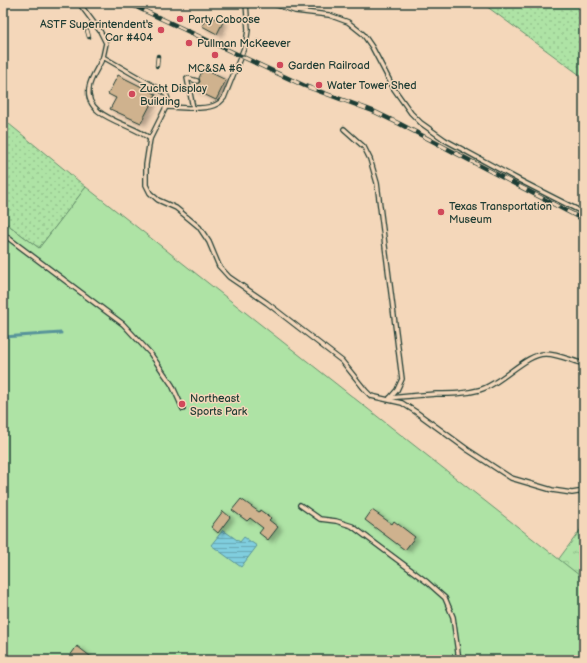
<svg xmlns="http://www.w3.org/2000/svg" width="587" height="663" font-family="'Balsamiq Sans',sans-serif">
	<defs>
		<pattern id="grass-dots" width="8" height="8" patternUnits="userSpaceOnUse"><rect width="8" height="8" fill="#aee3a5"/><path d="M2 2h.1M6 6h.1" fill="none" stroke="#95c48f" stroke-width="1.8" stroke-linecap="round"/></pattern>
		<pattern id="park-crowns" width="20" height="18" patternUnits="userSpaceOnUse"><rect width="20" height="18" fill="#aee3a5"/><path d="M2 6a3 3 0 1 1 6 0M12 15a3 3 0 1 1 6 0" fill="none" stroke="#95c48f"/></pattern>
		<pattern id="water-rules" width="6" height="5" patternUnits="userSpaceOnUse"><rect width="6" height="5" fill="#80cede"/><path d="M0 2.5h6" fill="none" stroke="#68a8b5"/></pattern>
		<filter id="shadow"><feDropShadow dx="4.5" dy="2.5" stdDeviation="2" flood-color="#0004"/></filter>
	</defs>
	<rect width="100%" height="100%" fill="#f4d7ba"/>
	<filter id="ink" filterUnits="userSpaceOnUse"><feTurbulence type="fractalNoise" baseFrequency=".025" numOctaves="2"/><feDisplacementMap in="SourceGraphic" scale="8" xChannelSelector="R" yChannelSelector="G"/><feConvolveMatrix kernelMatrix="1 2 1 2 8 2 1 2 1" color-interpolation-filters="sRGB"/></filter>
	<g filter="url(#ink)">
		<g fill="url(#grass-dots)" stroke="#66906c">
			<path d="M482,3H584V78Z"/>
			<path d="M3,119L86,187L39,248L3,221Z"/>
		</g>
		<path fill="url(#park-crowns)" stroke="#66906c" d="M584,525V579L558,560Z"/>
		<path fill="#aee3a5" stroke="#66906c" d="M86,187L584,579V660H3V221L39,248Z"/>
		<path fill="url(#water-rules)" stroke="#59949a" d="M223,530L240,542L244,537L257,546L241,567L211,545Z"/>
		<g fill="none" stroke-linecap="round" stroke-linejoin="round">
			<path stroke="#59949a" stroke-width="3" d="M3,337L61,333"/>
		</g>
		<g fill="#cfb28e" stroke="#1f3d34" filter="url(#shadow)">
			<path d="M208,15L223,22L217,34L202,26Z"/>
			<path d="M203,69L226,80L216,100L193,89L196,84L200,82L199,78Z"/>
			<path d="M118,75L156,94L141,123L110,109L116,98L108,94Z"/>
			<path d="M241,499L259,512L260,510L271,518L269,520L278,527L268,540L259,533L263,528L250,518L247,521L232,510Z"/>
			<path d="M372,510L392,524L394,521L415,537L405,550L365,520Z"/>
			<path d="M223,511L230,517L218,533L211,527Z"/>
			<path d="M77,646L95,660H67Z"/>
		</g>
		<g fill="none" stroke-linecap="round" stroke-linejoin="round">
			<defs>
				<g id="lane">
					<path d="M79,3L100,31L106,43L103,57L164,92C169,97 168,101 166,107C180,107 205,111 217,104C220,103 222,100 224,98L246,43L248,30L246,3"/>
					<path d="M271,3L295,11L329,15L348,22L363,34L372,47L394,89L411,113L421,123L445,140L519,180L584,213"/>
					<path d="M103,57C99,67 90,78 89,88C84,119 133,123 150,139"/>
					<path d="M166,107L150,139L146,165V185L150,193L158,200L176,208L199,227L209,242L219,266L229,277L267,303L342,361L366,391L371,396L402,403L416,412L468,450L511,478L552,490L572,493L584,491"/>
					<path d="M193,108L187,78L197,81"/>
					<path d="M344,129L364,147L370,159L377,183L402,379L397,390L390,398"/>
					<path d="M3,234L123,324L150,353L172,385L183,409"/>
					<path d="M390,398C405,396 421,395 436,394C451,394 465,394 479,390C502,384 526,353 546,354C558,354 572,361 584,364"/>
					<path d="M300,505L320,519L336,521L352,526L427,582L445,598L453,617L459,660"/>
				</g>
			</defs>
			<use href="#lane" stroke="#1f3d34" stroke-width="6"/>
			<use href="#lane" stroke="#f4d7ba" stroke-width="3.5"/>
			<defs>
				<g id="rail">
					<path d="M128,3L279,74L305,86L373,111L400,124L584,220"/>
					<path d="M87,30L89,37"/>
					<path d="M255,46L258,42"/>
					<path d="M157,66L158,56"/>
				</g>
			</defs>
			<use href="#rail" stroke="#1f3d34" stroke-width="4.5"/>
			<use href="#rail" stroke="#f4d7ba" stroke-width="3" stroke-dasharray="9" stroke-linecap="butt"/>
		</g>
	</g>
	<g fill="#d1495b" stroke="#f4d7ba" stroke-width="1.5">
		<circle cx="180" cy="19" r="4"/>
		<circle cx="161" cy="30" r="4"/>
		<circle cx="189" cy="43" r="4"/>
		<circle cx="215" cy="55" r="4"/>
		<circle cx="280" cy="65" r="4"/>
		<circle cx="319" cy="85" r="4"/>
		<circle cx="132" cy="94" r="4"/>
		<circle cx="441" cy="212" r="4"/>
		<circle cx="182" cy="404" r="4"/>
	</g>
	<g text-anchor="middle" dominant-baseline="central" stroke-width="3" stroke-linejoin="round" paint-order="stroke">
		<g font-size="11" fill="#1f3d34" stroke="#f4d7ba" text-anchor="start">
			<text x="188" y="19">Party Caboose</text>
			<text x="153" y="24" text-anchor="end">ASTF Superintendent's<tspan x="153" dy="13">Car #404</tspan></text>
			<text x="197" y="43">Pullman McKeever</text>
			<text x="288" y="65">Garden Railroad</text>
			<text x="215" y="68" text-anchor="middle">MC&amp;SA #6</text>
			<text x="327" y="85">Water Tower Shed</text>
			<text x="140" y="88">Zucht Display<tspan x="140" dy="13">Building</tspan></text>
			<text x="449" y="206">Texas Transportation<tspan x="449" dy="13">Museum</tspan></text>
			<text x="190" y="398">Northeast<tspan x="190" dy="13">Sports Park</tspan></text>
		</g>
	</g>
	<rect width="587" height="663" fill="none" stroke="#f4d7ba" stroke-width="16"/>
	<rect x="8" y="8" width="571" height="647" fill="none" stroke="#1f3d34" stroke-width="1.5" filter="url(#ink)"/>
</svg>
